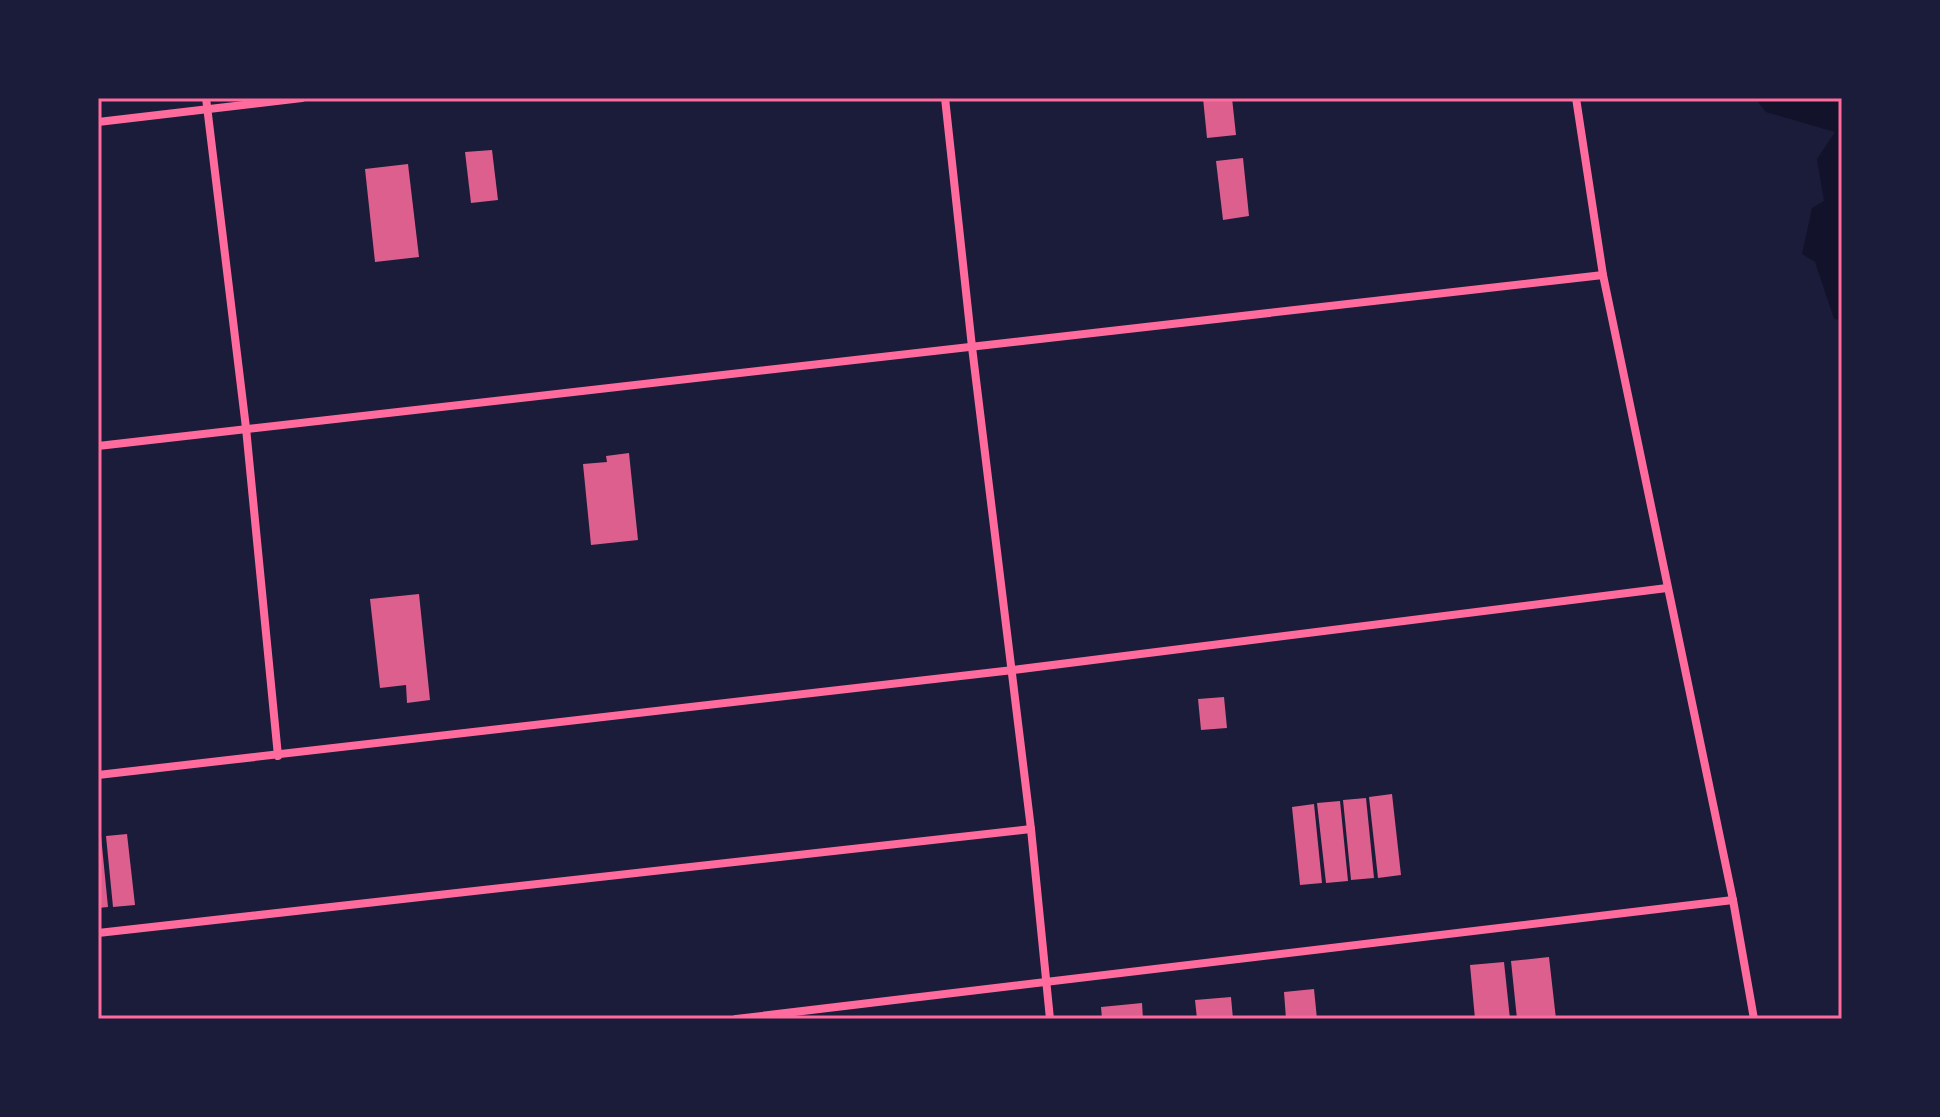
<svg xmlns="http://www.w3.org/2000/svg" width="1940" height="1117" font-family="'Space Grotesk',sans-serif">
	<rect width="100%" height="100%" fill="#1b1b3a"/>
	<path fill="#12122b" d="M1755,98H1842V320L1834,319L1815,262L1802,254L1812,208L1824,201L1817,159L1835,132L1766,112Z"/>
	<g fill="#dd5f8e">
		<path d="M1203,98H1232L1236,135L1207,138Z"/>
		<path d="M492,150L498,200L471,203L465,152Z"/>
		<path d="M1243,158L1249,216L1223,220L1216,161Z"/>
		<path d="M408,164L419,257L375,262L365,169Z"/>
		<path d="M629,453L638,540L591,545L583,464L607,462L606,456Z"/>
		<path d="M419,594L430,700L407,703L406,685L380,688L370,599Z"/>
		<path d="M1224,697L1227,728L1201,730L1198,699Z"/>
		<path d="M1392,794L1401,875L1378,878L1369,797Z"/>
		<path d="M1366,798L1374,878L1351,880L1343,800Z"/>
		<path d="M1340,801L1348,881L1326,883L1317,803Z"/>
		<path d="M1314,804L1322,883L1300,885L1292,807Z"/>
		<path d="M127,834L135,905L113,907L106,836Z"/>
		<path d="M101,836L108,907L98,908V837Z"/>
		<path d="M1549,957L1556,1019H1517L1511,961Z"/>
		<path d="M1504,962L1510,1019H1475L1470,965Z"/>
		<path d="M1314,989L1317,1019H1286L1284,992Z"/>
		<path d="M1231,997L1233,1019H1197L1195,1000Z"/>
		<path d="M1142,1003L1143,1019H1102L1101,1007Z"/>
	</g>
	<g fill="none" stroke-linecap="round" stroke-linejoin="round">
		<g stroke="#ff6b9d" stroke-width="8">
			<path d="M206,98L246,428L278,756"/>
			<path d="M945,98L972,347L1031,829L1050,1019"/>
			<path d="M1576,98L1603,275L1733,900L1754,1019"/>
			<path d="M98,122L302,98"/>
			<path d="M98,446L1603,275"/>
			<path d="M98,775L1013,670L1667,588"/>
			<path d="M98,933L1031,829"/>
			<path d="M736,1019L1733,900"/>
		</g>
	</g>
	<rect width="1940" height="1117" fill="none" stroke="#1b1b3a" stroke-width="200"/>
	<rect x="100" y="100" width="1740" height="917" fill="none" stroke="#ff6b9d" stroke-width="3"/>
</svg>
